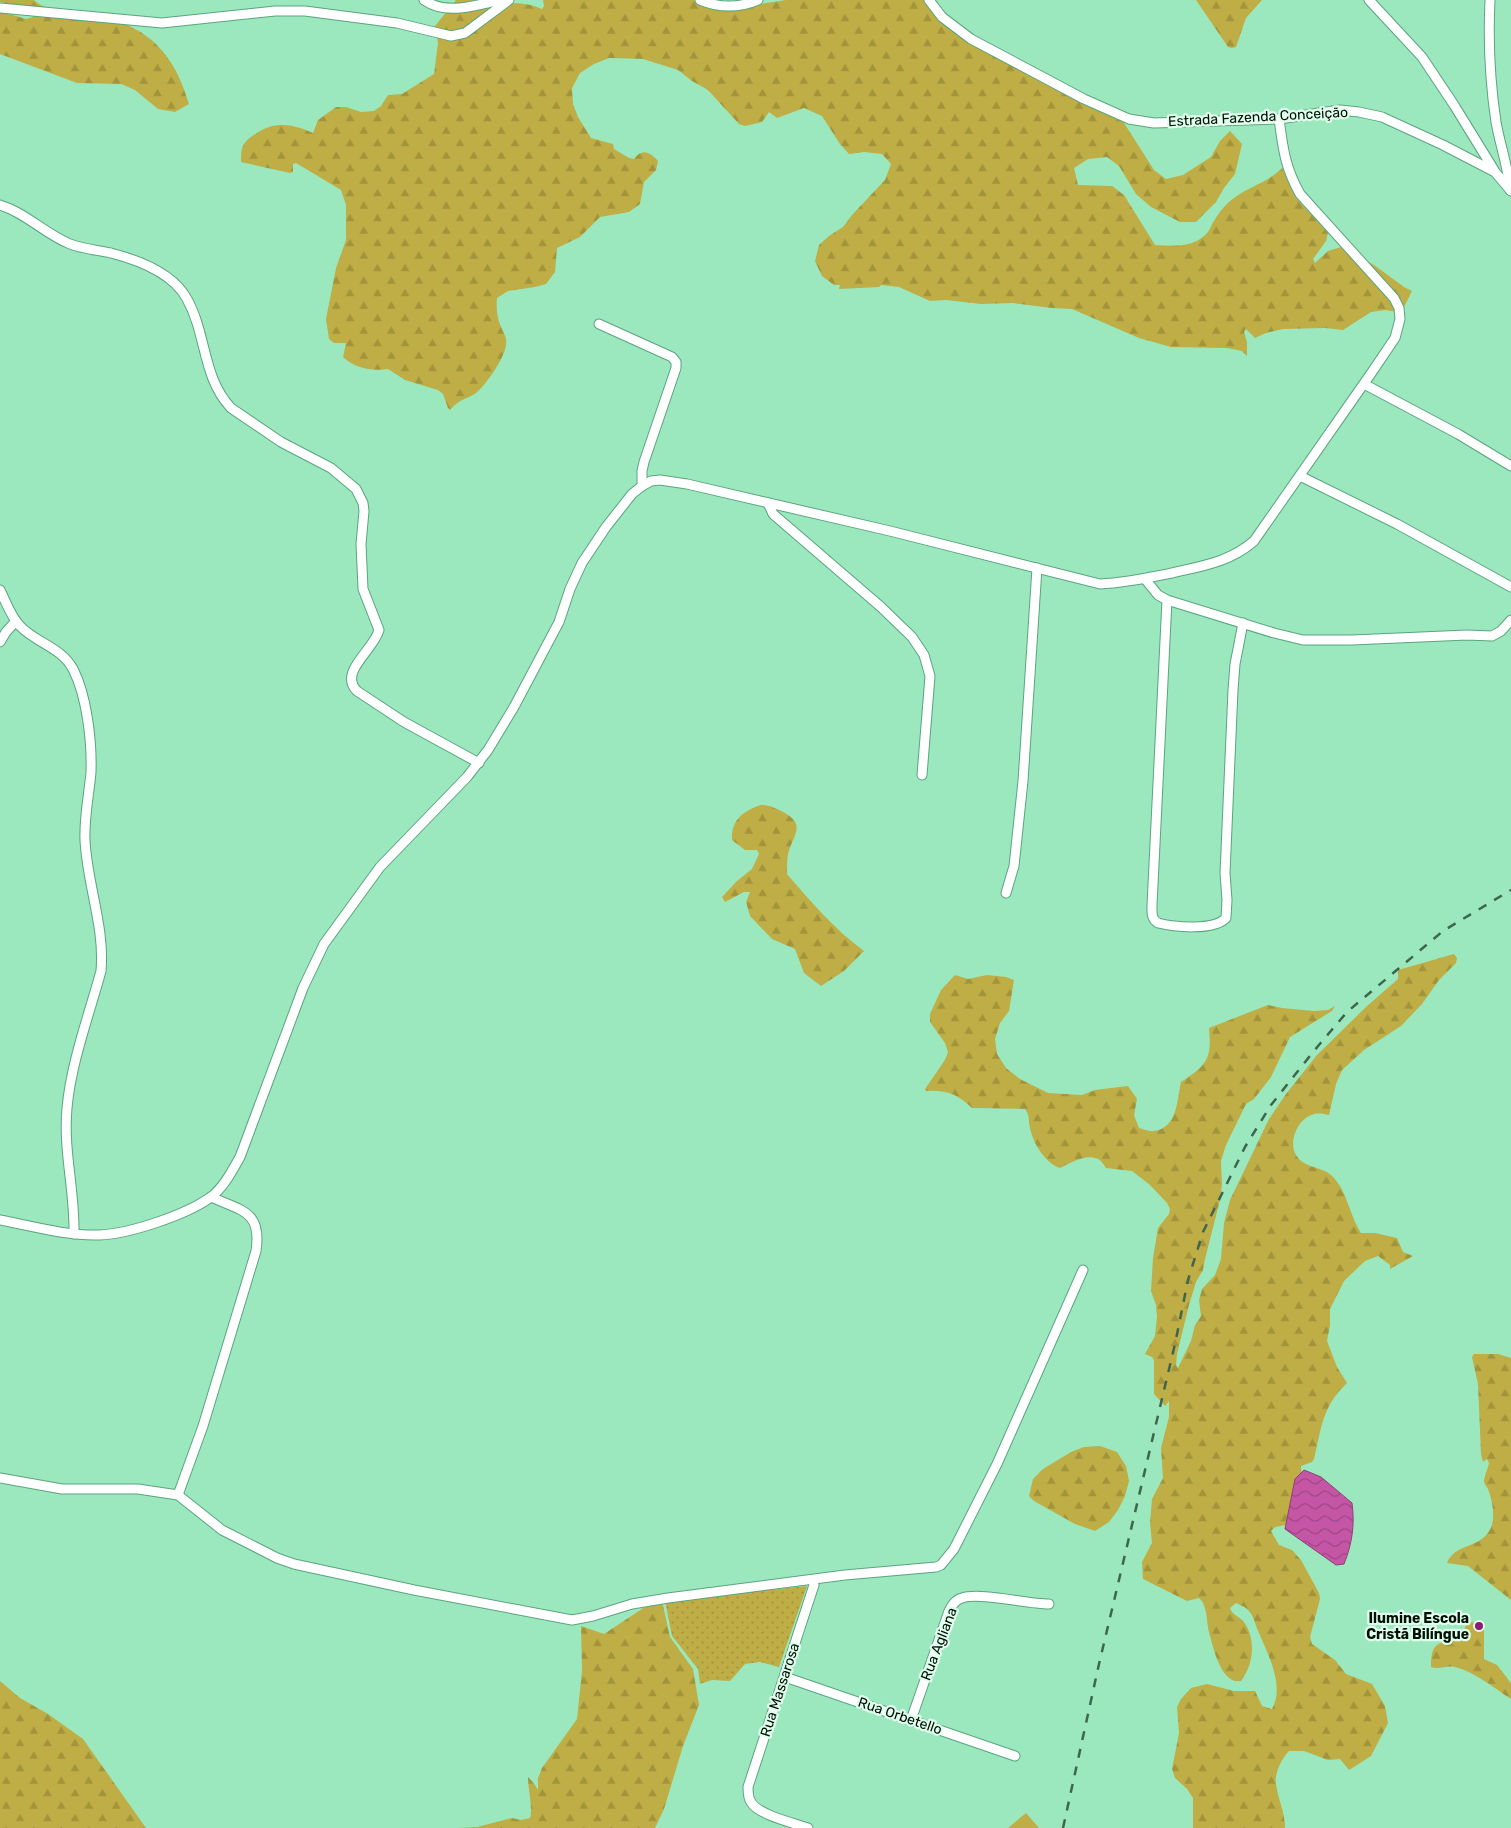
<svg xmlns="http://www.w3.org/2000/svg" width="1511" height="1828" font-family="Rubik,sans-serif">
	<defs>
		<pattern id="grass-tufts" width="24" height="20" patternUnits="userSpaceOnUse" patternTransform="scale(1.25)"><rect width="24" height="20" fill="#bfad45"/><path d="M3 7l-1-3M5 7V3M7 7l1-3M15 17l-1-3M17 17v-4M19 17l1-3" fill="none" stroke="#a2943b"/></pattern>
		<pattern id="forest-firs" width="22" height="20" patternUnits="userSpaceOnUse" patternTransform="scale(1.25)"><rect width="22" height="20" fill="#bfad45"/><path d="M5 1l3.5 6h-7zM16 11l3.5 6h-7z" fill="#a2943b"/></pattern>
		<pattern id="park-dots" width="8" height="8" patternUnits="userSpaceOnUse" patternTransform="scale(1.25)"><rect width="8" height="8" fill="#bfad45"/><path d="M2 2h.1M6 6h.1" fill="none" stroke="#a2943b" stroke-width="1.8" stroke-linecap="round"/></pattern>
		<pattern id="water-waves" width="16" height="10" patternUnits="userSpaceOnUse" patternTransform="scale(1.25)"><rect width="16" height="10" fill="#c556a6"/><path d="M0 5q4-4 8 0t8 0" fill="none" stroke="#9e4685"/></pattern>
	</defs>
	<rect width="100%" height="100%" fill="#9be8be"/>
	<path fill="url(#grass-tufts)" d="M1026,1813L1039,1828H1008Z"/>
	<g fill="url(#forest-firs)">
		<path d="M0,0H34C42,9 57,9 69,10C133,19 170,38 189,104L175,112L158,109L135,90L121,84L77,83L0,54V11L26,19L33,17L32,11L23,7L0,2Z"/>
		<path d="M456,0H477L476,1L480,7L485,8C508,3 520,0 542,9L544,6L543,0H694L703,4L736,8L786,0H926L937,16L963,39L1022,65L1119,115L1154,170L1166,179L1183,175L1211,157L1220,141L1230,131L1242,144L1235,174L1224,188L1216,202L1196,222H1180L1151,207L1136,194L1119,166L1107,157L1088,159L1074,168L1078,185L1112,186L1124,195L1155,245C1173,246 1193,248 1206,234C1210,231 1211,225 1214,221C1219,212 1226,204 1234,198C1250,186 1267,183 1282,168L1296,198L1328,233L1326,241L1313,259L1315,263L1328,251L1341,247L1374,265L1404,287L1412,291L1401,313L1386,310L1371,312L1343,330L1325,328L1283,329L1266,333L1255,338L1246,329L1244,332L1247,342V356L1242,351L1227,348L1171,347L1139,338L1072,309L1052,308L1013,303L981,304L946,300L930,301L899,287L881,285L879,287L839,289L840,285H834L822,276L815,261L819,245L829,236L843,227L852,215L885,180L891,164L882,154L864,152L849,154L840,144L822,116L804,108L777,118L769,112L762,122L745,126L739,124L708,90L692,81L678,70L643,59L609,58L594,64L580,73L572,88L573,104L578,117L591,138L613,144L614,149L629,158L634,159C642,148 650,152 658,161L656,170L644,182L640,204L629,212L600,217L580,237L557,248L555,272L546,284L535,287L508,291L497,298C496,309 497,319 502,329C503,332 506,336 506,340C509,353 486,385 476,393C465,400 461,398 450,410L448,408L443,394L438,390L405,380L388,369C372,371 356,369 343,357L346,343H334L329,339L326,319L336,268L346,240V205L341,190L296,163L293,164V172L290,173L241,162C241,157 241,150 243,146C245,141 252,136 257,133C275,121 293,124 313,133L318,120L336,107H346L361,112L374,111L381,106L388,95L402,94L434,74L438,43L435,26Z"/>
		<path d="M1196,0H1262L1246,18L1236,47L1232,48L1228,47Z"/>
		<path d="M761,805C770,805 775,808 783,812C807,825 793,835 788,854C787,860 787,867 787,874C811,902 834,929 864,951L844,971L821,986L804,973L795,949L772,939L750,916L746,902L750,892H744L725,902L722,897L737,881L752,869L759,854L757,850H745L732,840C731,820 743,811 761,805Z"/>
		<path d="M1454,954L1457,958L1456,963L1439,980L1422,1004L1401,1026L1364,1050L1342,1070L1336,1084L1329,1115C1325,1114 1318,1113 1314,1114C1298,1118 1288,1141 1296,1155C1305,1170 1323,1165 1334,1178C1347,1192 1350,1216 1361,1233H1375L1397,1238L1403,1252L1413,1256L1390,1269V1265L1378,1256L1365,1261L1344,1281L1330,1309V1325L1327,1341L1337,1367L1347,1383C1322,1407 1322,1426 1314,1459L1312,1462L1301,1466L1303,1493L1286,1525L1275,1527L1271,1531L1279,1545L1292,1550L1301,1560L1319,1593L1320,1599L1310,1637L1312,1644L1335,1660L1346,1674L1372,1684L1385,1706L1388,1723L1371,1756L1349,1770L1340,1759L1328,1760L1304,1751H1289C1282,1758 1274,1774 1276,1784C1278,1800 1285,1811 1285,1828H1193V1798L1187,1789L1175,1778L1172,1769L1179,1733L1177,1707L1181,1699L1191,1688L1207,1684L1234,1691H1255L1262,1706L1272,1709C1285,1687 1268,1654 1259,1633C1255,1625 1254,1615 1247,1609C1244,1606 1239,1605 1236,1603L1230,1608C1233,1616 1239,1616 1244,1622C1256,1639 1254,1664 1241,1681C1221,1685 1213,1647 1209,1632C1206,1621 1208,1606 1199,1598L1187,1601L1143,1579L1142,1562L1152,1543L1150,1523L1152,1499L1163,1478L1161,1448L1169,1417V1401L1165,1406L1154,1394V1360L1152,1357L1145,1354L1155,1336L1157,1317L1156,1305L1151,1291L1153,1258L1158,1228L1169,1214L1170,1209L1167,1203L1150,1185L1132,1171L1106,1168C1104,1165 1101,1160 1098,1159C1086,1153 1070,1163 1060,1168C1045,1163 1033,1143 1030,1128C1028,1120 1030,1115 1025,1109L972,1108C957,1094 947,1090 926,1091L925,1089L945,1060L948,1052L945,1043L930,1022V1014L941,990L955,975L968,979L987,975L1006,977L1014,980L1009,1011L1000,1023L995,1039L997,1054L1006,1068L1020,1079L1048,1093L1082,1095L1095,1090L1128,1086L1137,1099L1134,1115L1139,1128C1143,1129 1150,1132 1154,1131C1178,1128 1177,1099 1181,1082C1207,1065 1212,1059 1209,1028L1268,1005L1282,1008L1314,1011L1328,1010L1335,1006L1332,1011L1290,1037L1271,1077L1254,1099L1246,1104L1226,1145L1221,1161L1222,1184L1220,1200L1205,1259L1203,1270L1196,1282L1189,1305L1177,1354L1176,1365L1178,1368L1191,1341L1195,1325L1201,1316L1199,1300L1202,1289L1215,1275L1221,1259L1224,1223L1230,1200L1269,1119L1286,1094L1317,1055L1367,1006L1398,979V970Z"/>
		<path d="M1474,1354H1498L1511,1358V1600L1468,1566L1447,1563C1454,1545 1476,1548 1487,1534C1497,1523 1493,1502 1488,1489C1487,1487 1485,1485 1484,1482C1484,1477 1488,1468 1489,1463L1487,1459L1483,1462L1481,1454L1478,1384L1472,1357Z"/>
		<path d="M1100,1446L1117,1452L1126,1466L1129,1481L1125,1496L1118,1510L1109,1522L1095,1531L1075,1524L1034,1501L1029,1496L1033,1479L1043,1469L1071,1452L1084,1447Z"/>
		<path d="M662,1601L670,1637L693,1669L699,1705L683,1746L664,1809L655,1828H457L477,1827L512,1818L521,1820L530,1818C533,1809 528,1788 528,1777L533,1782L538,1790V1778L542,1768L577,1719L582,1671L581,1626L604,1634L648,1605Z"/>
		<path d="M1472,1622L1480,1625L1484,1629V1659L1497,1665L1511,1683V1699C1494,1688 1475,1672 1455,1667C1447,1665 1439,1670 1431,1667C1431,1642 1438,1642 1460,1640L1466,1625Z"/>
		<path d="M0,1681L20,1698L48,1714L83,1739L146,1828H0Z"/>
	</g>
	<path fill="url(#park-dots)" d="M807,1586L779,1667L760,1662L745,1664L730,1681L712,1680L700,1684L698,1669L672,1636L665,1601Z"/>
	<path fill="url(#water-waves)" stroke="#8a4176" d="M1304,1470L1321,1477L1352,1503C1355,1525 1352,1544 1344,1564L1336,1565L1285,1529L1295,1479Z"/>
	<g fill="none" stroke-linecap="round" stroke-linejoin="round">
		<defs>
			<g id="street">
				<path d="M424,0C447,16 475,5 501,0"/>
				<path d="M700,0C719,8 739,8 758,0"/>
				<path d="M929,0L942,17L971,39L1084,99L1129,119L1154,123L1279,119L1340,110L1359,112L1382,117L1443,145L1495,172L1511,191"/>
				<path d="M1369,0L1422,57L1454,105L1494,170"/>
				<path d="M1490,0C1488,41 1490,82 1496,122C1500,145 1508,166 1510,190"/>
				<path d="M0,8L162,23L275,11H305L397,23L451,36L465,33L509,0"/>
				<path d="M0,205C26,213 45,234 70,244C83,249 98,250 111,253C138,260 173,273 187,299C207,335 202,377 231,408L281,442L331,468L356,489L363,503L364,511L361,544L363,589L379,630C374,650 338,672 357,691L404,722L479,763"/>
				<path d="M599,324L672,357L676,362V368L644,462L642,471V486"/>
				<path d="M1364,384L1458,434L1511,466"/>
				<path d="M1300,476L1397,524L1511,587"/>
				<path d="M768,503L773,514L881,607L912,637L924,655L930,676L922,775"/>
				<path d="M1145,579L1158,595L1167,600L1274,633L1303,640H1352L1467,635L1492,636L1501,631L1511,620"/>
				<path d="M0,590C6,602 11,617 20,626C36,643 61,647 73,669C87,696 92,742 91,772C89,795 84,817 85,840C87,884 105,927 101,971C89,1015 71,1063 67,1108C63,1151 75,1191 74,1234"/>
				<path d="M1167,600L1152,905C1152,912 1151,919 1158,923C1174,927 1214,931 1226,918L1227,900L1225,873L1233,690L1235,664L1243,623"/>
				<path d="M0,642L6,632L16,621"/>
				<path d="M1006,893L1014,866L1023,781L1037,568"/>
				<path d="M0,1220C31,1226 67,1236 99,1235C129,1234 186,1215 211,1197C224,1187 232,1171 240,1157L303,988L324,944L380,867L467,777L488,750L514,707L559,622L570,589L582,563L606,527L632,494L642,486L651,481L660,480L687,484L890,531L1100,584C1125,583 1148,578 1172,573C1202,566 1230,562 1254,541L1372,372L1395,338L1400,319L1399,308L1394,298L1300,194C1285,167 1283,149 1279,119"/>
				<path d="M0,1478L62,1489H138L178,1495L222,1530L277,1558L294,1564L414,1590L572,1620L593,1616L632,1604L668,1598L845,1575L936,1567L941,1565L954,1549L997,1464L1083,1270"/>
				<path d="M178,1495L203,1426L256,1251C262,1211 242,1211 211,1197"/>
				<path d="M785,1677L1015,1756"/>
				<path d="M911,1720L949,1611C952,1605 955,1600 962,1598C981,1592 1026,1604 1049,1604"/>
				<path d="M808,1828C794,1823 758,1815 751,1802C748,1798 748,1792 748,1787L814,1585"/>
			</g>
		</defs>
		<use href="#street" stroke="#59a57e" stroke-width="11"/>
		<use href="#street" stroke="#fff" stroke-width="9"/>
		<path stroke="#3e664f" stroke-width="2.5" stroke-dasharray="9 9" stroke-linecap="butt" d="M1063,1828L1099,1664L1175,1344L1188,1280L1203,1232L1245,1147L1271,1105L1313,1052L1347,1012L1443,931L1511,890"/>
	</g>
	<circle fill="#901775" stroke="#e0feec" stroke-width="2" cx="1479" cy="1626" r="5"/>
	<g text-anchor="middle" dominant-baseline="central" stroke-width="4.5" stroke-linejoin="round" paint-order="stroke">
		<g font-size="14" fill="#001006" stroke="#e0feec">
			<text transform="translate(1258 117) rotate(-3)">Estrada Fazenda Conceição</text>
			<text transform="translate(939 1644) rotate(-69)">Rua Agliana</text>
			<text transform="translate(780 1690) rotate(-72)">Rua Massarosa</text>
			<text transform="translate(900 1716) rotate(19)">Rua Orbetello</text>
		</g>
		<g font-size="14" font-weight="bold" fill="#001006" stroke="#e0feec" text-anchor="end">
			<text x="1469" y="1618">Ilumine Escola<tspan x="1469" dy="16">Cristã Bilíngue</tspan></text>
		</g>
	</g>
</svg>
